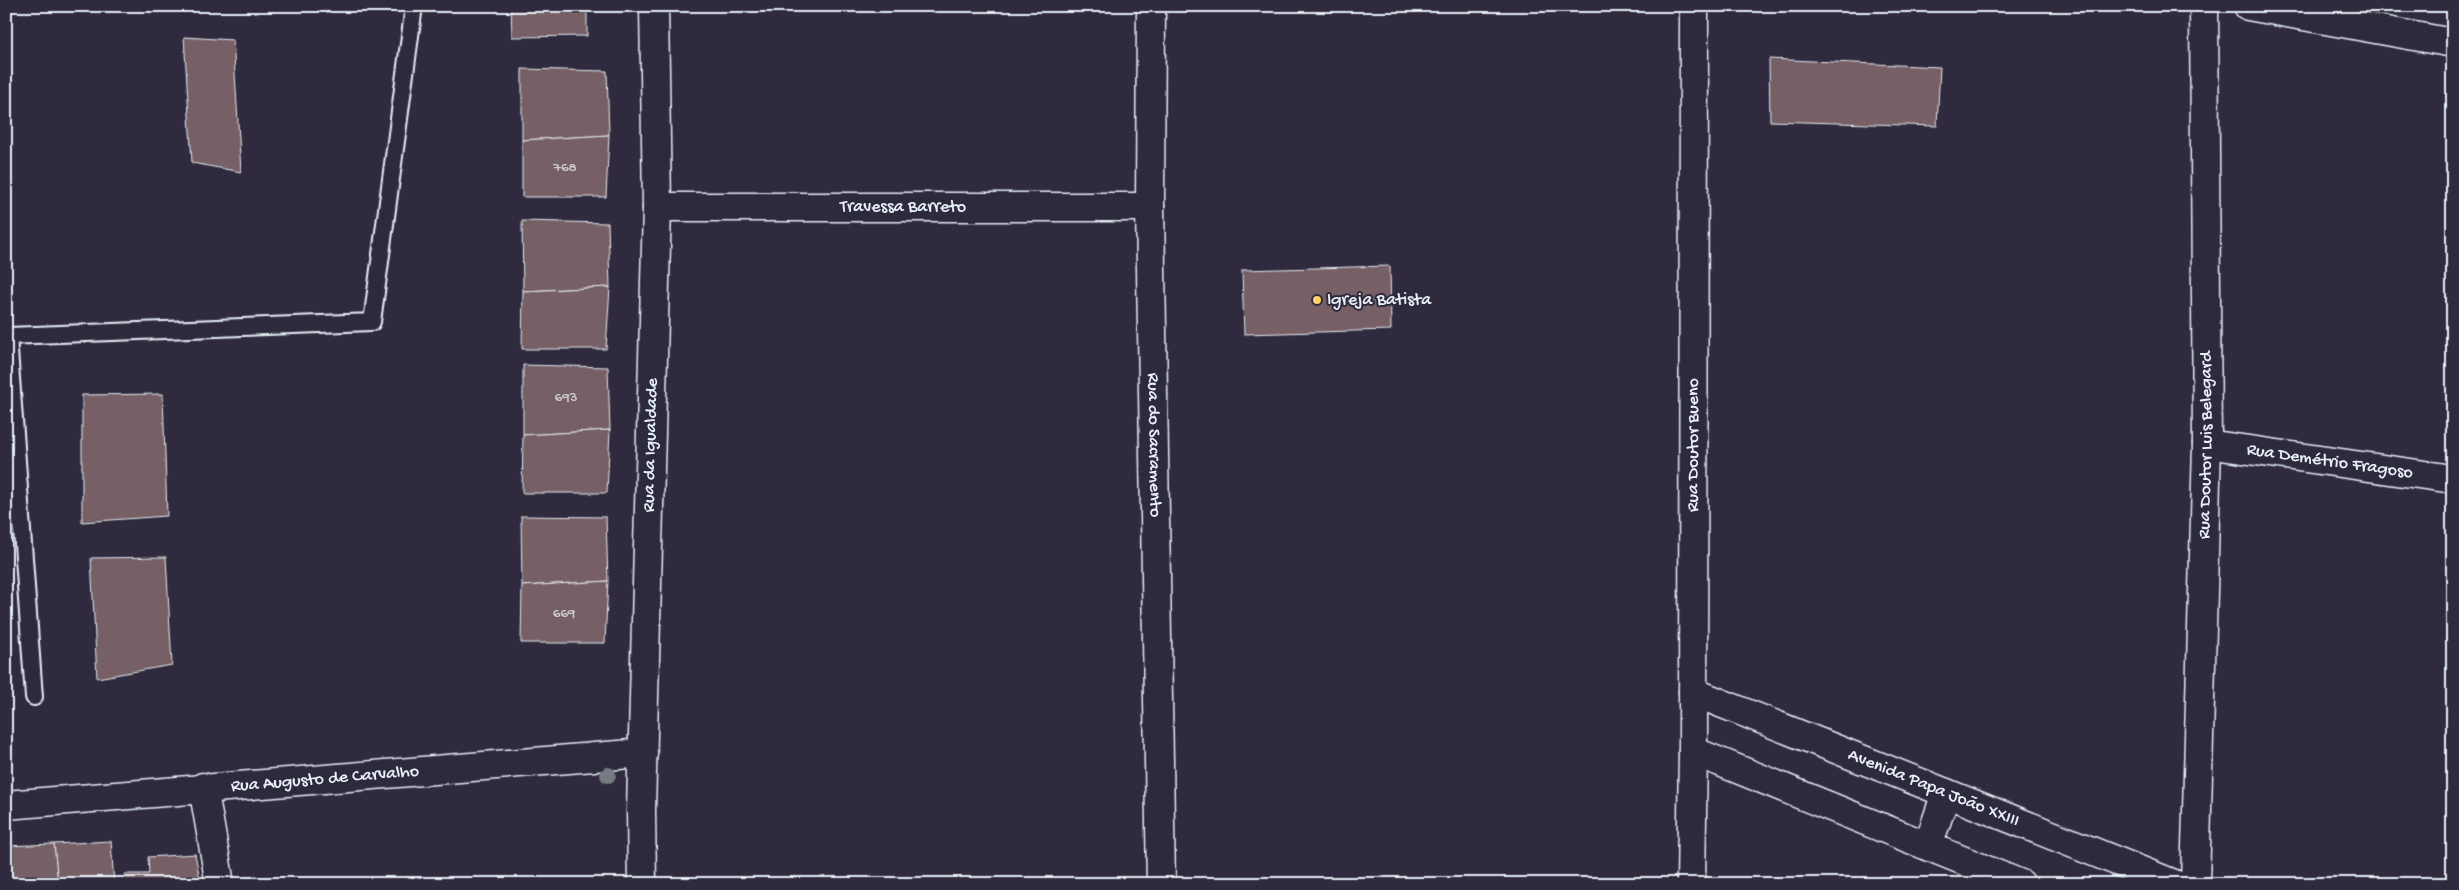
<svg xmlns="http://www.w3.org/2000/svg" width="2459" height="890" font-family="'Gochi Hand',sans-serif">
	<rect width="100%" height="100%" fill="#2f2a3d"/>
	<filter id="ink" filterUnits="userSpaceOnUse"><feTurbulence type="fractalNoise" baseFrequency=".02" numOctaves="2"/><feDisplacementMap in="SourceGraphic" scale="10" xChannelSelector="R" yChannelSelector="G"/><feConvolveMatrix kernelMatrix="1 2 1 2 8 2 1 2 1" color-interpolation-filters="sRGB"/></filter>
	<g filter="url(#ink)">
		<g fill="#765f65" stroke="#e8f1f8">
			<path d="M511,6H587V36L512,37Z"/>
			<path d="M184,37L233,40L241,172L192,163Z"/>
			<path d="M1769,59L1940,67L1937,126L1770,121Z"/>
			<path d="M522,69L607,71L609,135L522,140Z"/>
			<path d="M609,135L606,197H522V140Z"/>
			<path d="M522,221L608,223L610,287L523,291Z"/>
			<path d="M1390,266L1391,330L1244,334L1242,270Z"/>
			<path d="M610,287L606,349H522L523,291Z"/>
			<path d="M523,365L608,367L610,430L523,435Z"/>
			<path d="M163,394L167,516L82,522V395Z"/>
			<path d="M610,430L607,493H522L523,435Z"/>
			<path d="M521,516L606,517L608,581L522,586Z"/>
			<path d="M166,557L172,665L97,678L91,558Z"/>
			<path d="M608,581L605,643H521L522,586Z"/>
			<path d="M111,841L114,884H58L54,844Z"/>
			<path d="M54,844L58,884H6V846Z"/>
			<path d="M195,854L201,884H126L125,874H149L148,857Z"/>
		</g>
		<g fill="none" stroke-linecap="round" stroke-linejoin="round">
			<defs>
				<path id="service" d="M34,697L8,336L372,322L414,6"/>
				<g id="minor">
					<path d="M2248,6L2453,43"/>
					<path id="s1" d="M657,207H1150"/>
					<path id="s2" d="M1693,692L2174,884"/>
					<path d="M1693,751L2021,884"/>
					<path d="M203,787L220,884"/>
					<path d="M1928,846L1946,793"/>
					<path id="s3" d="M1691,884L1693,751L1694,6"/>
				</g>
				<g id="tertiary">
					<path id="s4" d="M1151,6L1150,207L1161,884"/>
					<path id="s5" d="M2207,444L2453,479"/>
					<path id="s6" d="M6,805L643,753"/>
					<path id="s7" d="M642,884L641,810L657,207L654,6"/>
					<path id="s8" d="M2195,884L2207,444L2204,6"/>
				</g>
			</defs>
			<use href="#service" stroke="#e8f1f8" stroke-width="20"/>
			<use href="#minor" stroke="#e8f1f8" stroke-width="31"/>
			<use href="#tertiary" stroke="#e8f1f8" stroke-width="31"/>
			<use href="#service" stroke="#2f2a3d" stroke-width="16"/>
			<use href="#minor" stroke="#2f2a3d" stroke-width="28"/>
			<use href="#tertiary" stroke="#2f2a3d" stroke-width="28"/>
		</g>
		<circle fill="#767a82" cx="608" cy="775" r="8"/>
	</g>
	<circle fill="#ffd166" stroke="#2f2a3d" stroke-width="2" cx="1317" cy="300" r="5"/>
	<g text-anchor="middle" dominant-baseline="central" stroke-width="4" stroke-linejoin="round" paint-order="stroke">
		<g font-size="15" fill="#ccccd3">
			<text x="565" y="168">768</text>
			<text x="566" y="398">693</text>
			<text x="564" y="614">669</text>
		</g>
		<g font-size="18" fill="#e8f1f8" stroke="#2f2a3d">
			<text stroke="none"><textPath href="#s1" startOffset="246">Travessa Barreto</textPath></text>
			<text stroke="none"><textPath href="#s7" startOffset="439">Rua da Igualdade</textPath></text>
			<text stroke="none"><textPath href="#s4" startOffset="439">Rua do Sacramento</textPath></text>
			<text stroke="none"><textPath href="#s3" startOffset="439">Rua Doutor Bueno</textPath></text>
			<text stroke="none"><textPath href="#s8" startOffset="439">Rua Doutor Luis Belegard</textPath></text>
			<text stroke="none"><textPath href="#s5" startOffset="124">Rua Demétrio Fragoso</textPath></text>
			<text stroke="none"><textPath href="#s6" startOffset="320">Rua Augusto de Carvalho</textPath></text>
			<text stroke="none"><textPath href="#s2" startOffset="259">Avenida Papa João XXIII</textPath></text>
		</g>
		<g font-size="18" fill="#e8f1f8" stroke="#2f2a3d" text-anchor="start">
			<text x="1327" y="300">Igreja Batista</text>
		</g>
	</g>
	<rect width="2459" height="890" fill="none" stroke="#2f2a3d" stroke-width="25"/>
	<rect x="12" y="12" width="2434" height="865" fill="none" stroke="#e8f1f8" stroke-width="2" filter="url(#ink)"/>
</svg>
